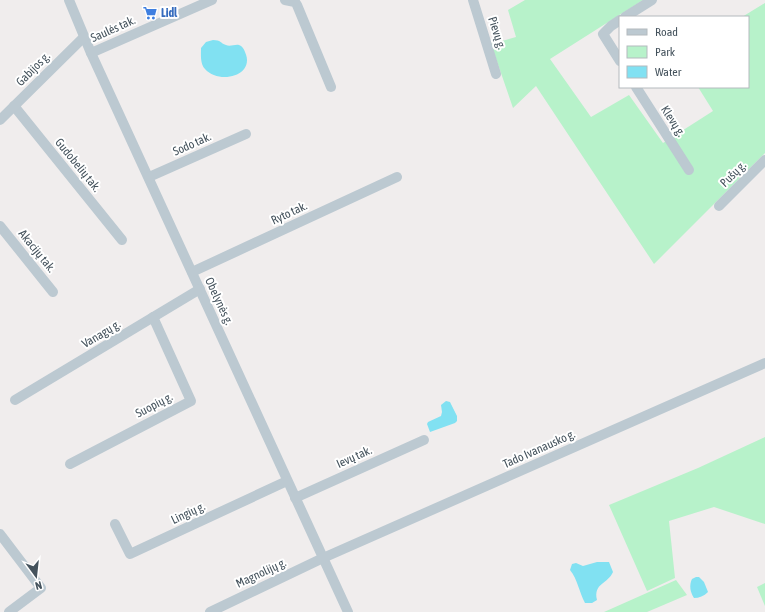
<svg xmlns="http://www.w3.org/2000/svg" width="765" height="612" font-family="'Asap Condensed',sans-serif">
	<rect width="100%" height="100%" fill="#f0eded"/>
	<g fill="#b7f2ca">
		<path d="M525,0H643L550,59L591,117L629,95L663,143L713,111L698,87H748V17H742L765,3V153L654,264L536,86L513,108L491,44L516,37L508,10Z"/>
		<path d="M765,437V524L714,507L669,521L675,578L647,591L609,505L698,468Z"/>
		<path d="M676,580L687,595L647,612H604Z"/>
		<path d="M765,583V606L757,587Z"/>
	</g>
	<g fill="#81e1f2">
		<path d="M213,40C221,40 220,43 226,45C230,47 235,44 239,45C242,46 244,49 245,52C256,76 219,85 205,69C200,64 201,54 201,48L206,42Z"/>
		<path d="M446,401L450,402L457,416V421L455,423L430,432L427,424L428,422L441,416L442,412L441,405Z"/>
		<path d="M597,562H609L613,572C608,584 593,583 597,600L592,603H585C579,592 578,580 570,570L572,564L576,563L583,566Z"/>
		<path d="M696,577H699L704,582L708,592C704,596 699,598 694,598C690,592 689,585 692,579Z"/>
	</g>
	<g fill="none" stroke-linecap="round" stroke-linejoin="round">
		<g stroke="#bcc9d1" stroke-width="10">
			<path d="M69,0L91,53L348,612"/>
			<path d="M285,0L295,2L297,5L331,87"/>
			<path d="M473,0L496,74"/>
			<path d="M625,17L652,0"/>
			<path d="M620,20L611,26L603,34L620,61"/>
			<path d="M91,53L212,0"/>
			<path d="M636,87L689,170"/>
			<path d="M14,106L122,240"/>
			<path d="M0,120L84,37"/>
			<path d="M149,177L246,134"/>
			<path d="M719,206L765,160"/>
			<path d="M0,226L53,292"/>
			<path d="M192,272L397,177"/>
			<path d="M15,400L200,289"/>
			<path d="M70,464L191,401L153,317"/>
			<path d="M295,498L424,440"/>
			<path d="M115,524L130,554L287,481"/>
			<path d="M0,534L41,588L9,612"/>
			<path d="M210,612L323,558L765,363"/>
		</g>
	</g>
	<defs>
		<symbol id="supermarket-bare" viewBox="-9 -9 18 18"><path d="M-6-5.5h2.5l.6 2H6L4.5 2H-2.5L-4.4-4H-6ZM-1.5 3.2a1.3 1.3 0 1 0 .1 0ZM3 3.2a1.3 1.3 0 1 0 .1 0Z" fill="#3f7fe0" stroke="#fff" stroke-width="2.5" paint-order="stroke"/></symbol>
	</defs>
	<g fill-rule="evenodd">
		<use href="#supermarket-bare" x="140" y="3" width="20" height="20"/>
	</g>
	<g text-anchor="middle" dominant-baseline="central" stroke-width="4" stroke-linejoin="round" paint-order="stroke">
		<g font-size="12" font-weight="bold" fill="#366cbe" stroke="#fff" text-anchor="start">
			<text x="161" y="13">Lidl</text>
		</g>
		<g font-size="12" fill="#44525c" stroke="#fff">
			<text transform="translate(113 29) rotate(-24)">Saulės tak.</text>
			<text transform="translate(497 33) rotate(72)">Pievų g.</text>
			<text transform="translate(33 69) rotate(-45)">Gabijos g.</text>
			<text transform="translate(673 121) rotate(57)">Klevų g.</text>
			<text transform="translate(192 144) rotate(-24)">Sodo tak.</text>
			<text transform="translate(78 165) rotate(51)">Gudobelių tak.</text>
			<text transform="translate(733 174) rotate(-45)">Pušų g.</text>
			<text transform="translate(289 213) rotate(-25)">Ryto tak.</text>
			<text transform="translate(37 251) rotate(51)">Akacijų tak.</text>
			<text transform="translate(219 301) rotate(65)">Obelynės g.</text>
			<text transform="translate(101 334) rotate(-31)">Vanagų g.</text>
			<text transform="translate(154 405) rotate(-28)">Suopių g.</text>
			<text transform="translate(539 449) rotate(-24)">Tado Ivanausko g.</text>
			<text transform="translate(354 457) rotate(-24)">Ievų tak.</text>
			<text transform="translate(188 513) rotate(-25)">Lingių g.</text>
			<text transform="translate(261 573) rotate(-25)">Magnolijų g.</text>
		</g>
	</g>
	<rect x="619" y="16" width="130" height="72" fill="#ffffff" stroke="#b4babe"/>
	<rect x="627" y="29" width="20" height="6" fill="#bcc9d1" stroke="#b4babe"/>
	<text x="655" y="36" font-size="12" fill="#44525c">Road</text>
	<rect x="627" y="46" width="20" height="12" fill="#b7f2ca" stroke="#b4babe"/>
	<text x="655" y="56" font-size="12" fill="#44525c">Park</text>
	<rect x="627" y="66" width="20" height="12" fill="#81e1f2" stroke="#b4babe"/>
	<text x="655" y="76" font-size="12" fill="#44525c">Water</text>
	<g transform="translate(36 576) rotate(165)" stroke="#ffffff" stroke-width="3" paint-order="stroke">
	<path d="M0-3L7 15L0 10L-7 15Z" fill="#44525c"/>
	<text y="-6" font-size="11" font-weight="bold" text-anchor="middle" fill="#44525c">N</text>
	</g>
</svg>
